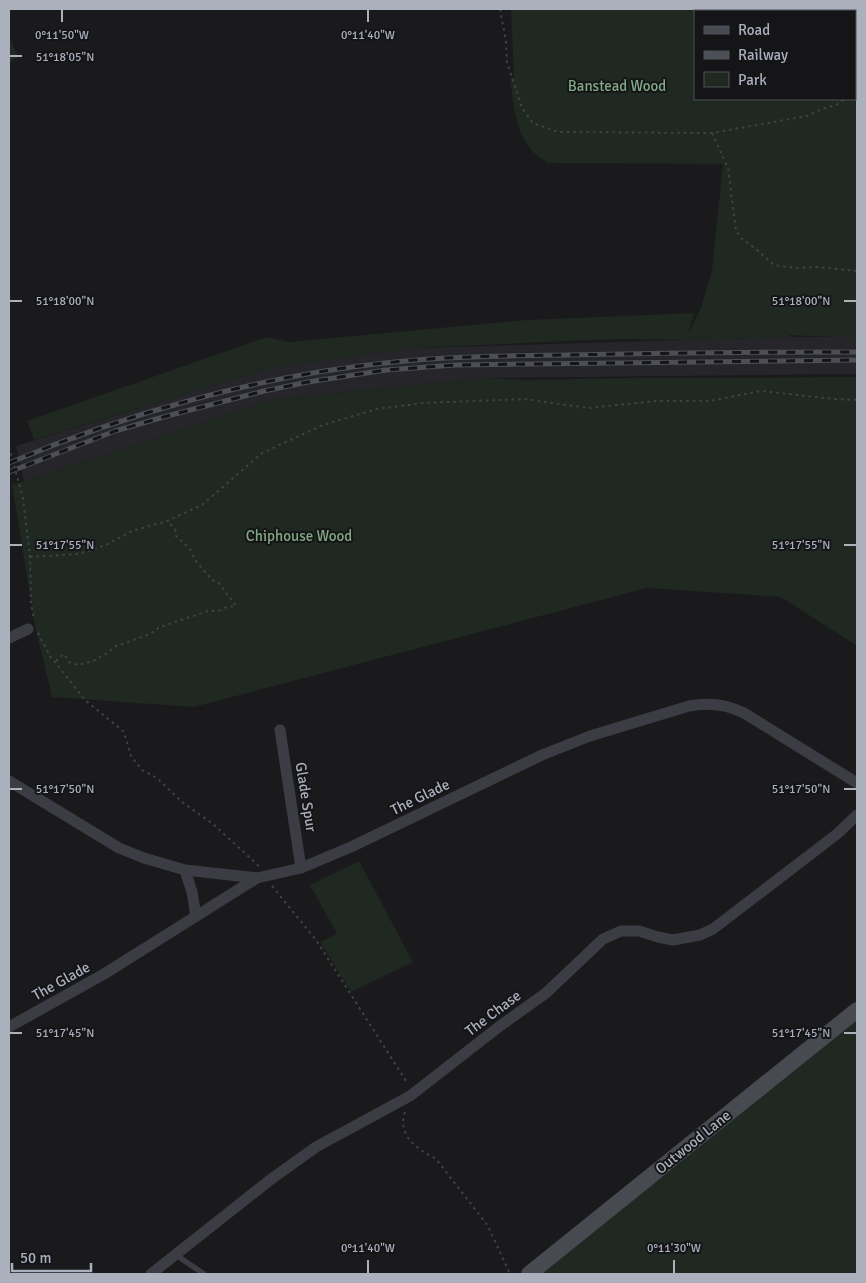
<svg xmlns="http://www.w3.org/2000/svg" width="866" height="1283" font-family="Signika,sans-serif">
	<rect width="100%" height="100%" fill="#1a1a1d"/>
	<path fill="#26262a" d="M794,337H857V374L485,378L274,399L24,481L16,446L270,368L413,348Z"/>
	<g fill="#1f2821" fill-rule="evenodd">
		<path d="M511,9H857V338L787,335L794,337L686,340L615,339L413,348L270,368L34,440L27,421L267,337L289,342L527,320L694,313L688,335L701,308L712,271L723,164L548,163C516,146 514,110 510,78L514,77ZM855,11V99H695V11Z"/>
		<path d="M9,35L18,57L9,63Z"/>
		<path d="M857,377V646L781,597L647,588L194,707L52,697L35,626L12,485L274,399L485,378L527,380L632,378Z"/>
		<path d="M359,861L413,962L351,992L320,942L337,934L310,885Z"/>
		<path d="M857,1017V1274H529L671,1171Z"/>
	</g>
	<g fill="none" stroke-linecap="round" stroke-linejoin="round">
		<g stroke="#404249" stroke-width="2" stroke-dasharray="2.5 4" stroke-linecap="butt">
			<path d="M500,9L506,41L507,62L522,108L533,123L558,132L712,133L807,116L822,109L836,105L845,99"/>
			<path d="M855,94H857"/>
			<path d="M712,133L728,168L736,231L741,238L756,249L774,265L795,268L818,267L857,271"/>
			<path d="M9,447L23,498L30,557L31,603L34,619"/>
			<path d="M30,557L79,554L106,545L132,531L167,521L202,505L262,453L323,425L377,409L423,403L524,399L588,408L656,401H710L761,391L834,399L857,400"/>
			<path d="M38,633L52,660L55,662L85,700L124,732L131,756L142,770L157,778L182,802L213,824L259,866"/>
			<path d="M56,661L64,654L69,662L78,665L93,661L109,652L114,647L150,634L160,627L208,611H218L227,607L236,606L218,582L212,580L195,560L190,549L176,536L175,529L167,521"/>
			<path d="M272,886L316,940L408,1084"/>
			<path d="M405,1112C397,1136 417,1149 436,1159L488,1226L510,1274"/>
		</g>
		<path stroke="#3c3d44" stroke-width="5.5" d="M176,1255L204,1274"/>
		<g stroke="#3c3d44" stroke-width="11">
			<path d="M9,638L28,629"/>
			<path d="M280,730L301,868"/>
			<path d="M9,781L119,848L144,858L185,870L257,878"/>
			<path d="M185,870L192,892L196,916"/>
			<path d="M9,1027L104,974L257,878L301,868L351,847L542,755L590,736L689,706C709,702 726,704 744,713L857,783"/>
			<path d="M151,1274L270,1180L316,1147L410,1096L500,1026L546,993L603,939L621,931H639L658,937L673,940L700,935L713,929L837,834L857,815"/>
		</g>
		<path stroke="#484a52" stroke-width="16" d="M529,1274L857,1010"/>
		<defs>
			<g id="rail">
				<path d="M9,463C125,414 259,376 385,363C445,356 506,356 567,355C663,353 760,352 857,352"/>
				<path d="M9,472L115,431L167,416L264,391L308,382L386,370L455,365L857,360"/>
			</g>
		</defs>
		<use href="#rail" stroke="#4d4f57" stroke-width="5"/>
		<use href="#rail" stroke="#151518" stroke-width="3" stroke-dasharray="9" stroke-linecap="butt"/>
	</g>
	<path fill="none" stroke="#abb0bd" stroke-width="2" d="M62,10V22M368,10V22M10,56H22M10,301H22M844,301H856M10,545H22M844,545H856M10,789H22M844,789H856M10,1033H22M844,1033H856M368,1260V1273M674,1260V1273"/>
	<g text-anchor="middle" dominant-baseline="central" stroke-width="4" stroke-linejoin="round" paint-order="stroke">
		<g font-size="15" fill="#81a985" stroke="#151518">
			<text x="617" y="86">Banstead Wood</text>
			<text x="299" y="536">Chiphouse Wood</text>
		</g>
		<g font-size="15" fill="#abb0bd" stroke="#151518">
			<text transform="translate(306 797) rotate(81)">Glade Spur</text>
			<text transform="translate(420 797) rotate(-26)">The Glade</text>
			<text transform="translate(61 981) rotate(-29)">The Glade</text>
			<text transform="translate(493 1013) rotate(-37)">The Chase</text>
			<text transform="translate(693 1142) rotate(-39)">Outwood Lane</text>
		</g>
	</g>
	<g font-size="12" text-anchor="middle" fill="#abb0bd" stroke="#151518" stroke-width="4" stroke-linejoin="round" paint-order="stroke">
		<text x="62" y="39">0°11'50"W</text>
		<text x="368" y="39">0°11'40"W</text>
		<text x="65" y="61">51°18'05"N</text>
		<text x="65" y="305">51°18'00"N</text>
		<text x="801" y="305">51°18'00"N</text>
		<text x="65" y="549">51°17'55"N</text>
		<text x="801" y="549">51°17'55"N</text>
		<text x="65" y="793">51°17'50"N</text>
		<text x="801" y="793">51°17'50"N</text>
		<text x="65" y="1037">51°17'45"N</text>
		<text x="801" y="1037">51°17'45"N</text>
		<text x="368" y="1252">0°11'40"W</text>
		<text x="674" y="1252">0°11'30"W</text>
	</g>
	<rect width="866" height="1283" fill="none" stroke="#abb0bd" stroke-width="20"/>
	<rect x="694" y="10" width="162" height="90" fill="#151518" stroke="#51535a"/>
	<rect x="704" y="26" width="25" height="8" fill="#484a52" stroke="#51535a"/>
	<text x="738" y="35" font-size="15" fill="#abb0bd">Road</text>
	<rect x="704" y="51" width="25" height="8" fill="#4d4f57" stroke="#51535a"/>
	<text x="738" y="60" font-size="15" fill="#abb0bd">Railway</text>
	<rect x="704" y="72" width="25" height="15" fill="#1f2821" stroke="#51535a"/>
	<text x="738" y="85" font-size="15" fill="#abb0bd">Park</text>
	<path d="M12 1263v8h79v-8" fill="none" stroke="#abb0bd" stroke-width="2.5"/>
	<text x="20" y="1263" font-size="15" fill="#abb0bd" stroke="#151518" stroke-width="4" paint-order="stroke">50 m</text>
</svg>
